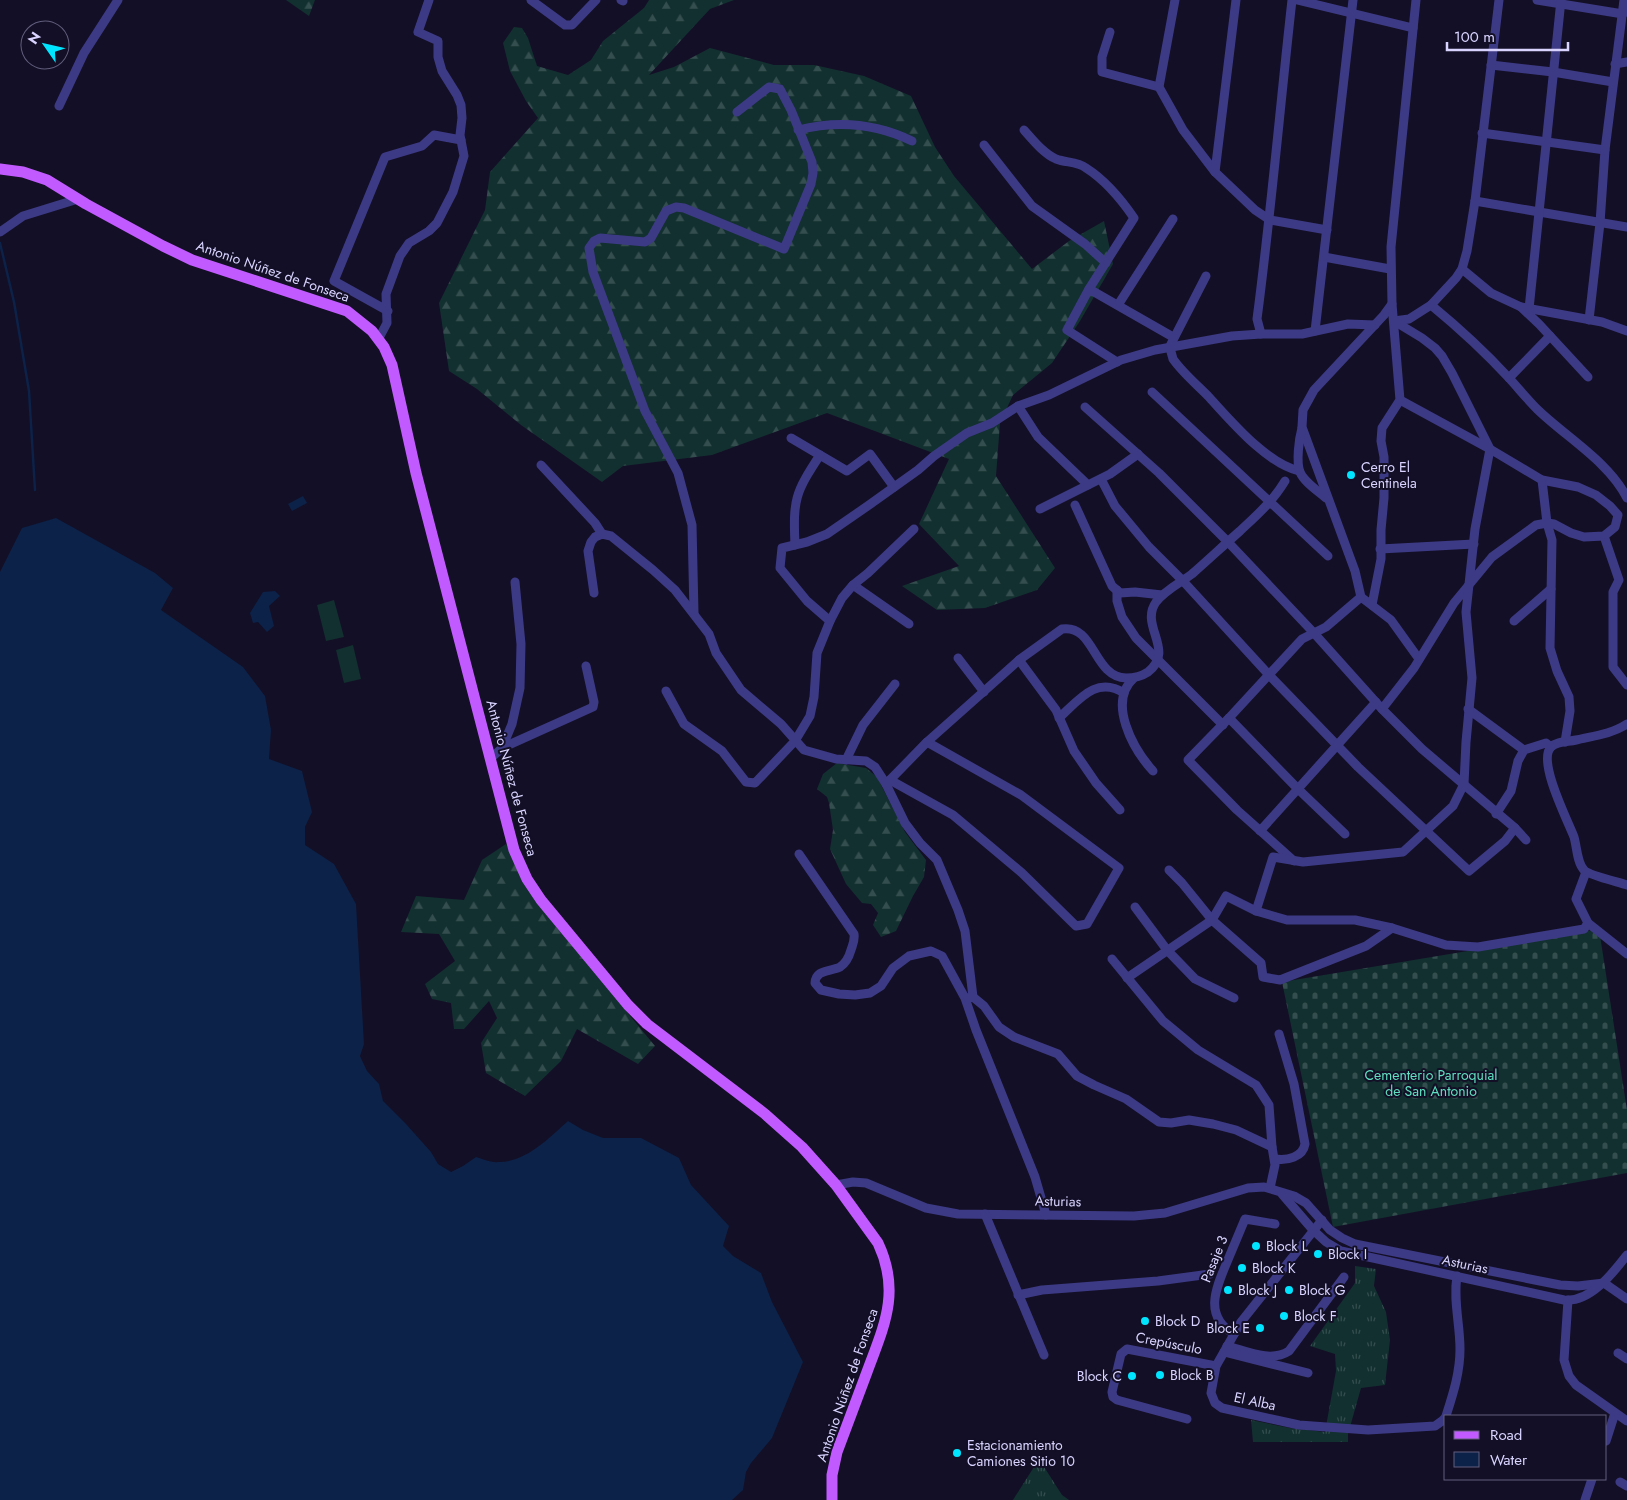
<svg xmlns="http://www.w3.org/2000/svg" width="1627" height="1500" font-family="Jost,sans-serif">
	<defs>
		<pattern id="grass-tufts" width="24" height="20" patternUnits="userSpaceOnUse" patternTransform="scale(1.25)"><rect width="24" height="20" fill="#12302f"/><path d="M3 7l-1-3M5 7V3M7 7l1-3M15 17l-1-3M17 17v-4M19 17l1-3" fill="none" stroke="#344d4e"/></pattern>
		<pattern id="forest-firs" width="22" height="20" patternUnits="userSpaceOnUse" patternTransform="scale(1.25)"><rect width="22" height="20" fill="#12302f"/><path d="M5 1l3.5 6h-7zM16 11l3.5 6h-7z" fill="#344d4e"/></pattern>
		<pattern id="cemetery-stones" width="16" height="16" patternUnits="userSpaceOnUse" patternTransform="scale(1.25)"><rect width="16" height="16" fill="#12302f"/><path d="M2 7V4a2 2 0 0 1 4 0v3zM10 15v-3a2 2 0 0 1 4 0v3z" fill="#344d4e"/></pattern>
	</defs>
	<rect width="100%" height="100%" fill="#130f26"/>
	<g fill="url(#grass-tufts)">
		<path d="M1355,1266L1376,1269L1374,1286L1386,1312L1390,1340L1385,1385L1361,1388L1348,1434V1442H1253L1251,1420L1290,1428L1325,1432L1336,1371L1335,1354L1310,1346L1355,1283Z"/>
		<path d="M1039,1459L1062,1495L1069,1500H1013Z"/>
	</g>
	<g fill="url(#forest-firs)">
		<path d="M286,0H315L309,16Z"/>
		<path d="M649,0H734L710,9L649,75L674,67L710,48L774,65H814L864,76L911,96L935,147L954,176L1032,269L1069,241L1104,221L1113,264L1080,321L1052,363L1013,395L1000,423L996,476L1055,568L1037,590L985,608L937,610L902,586L959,566L919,524L949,459L827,413L712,455L623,466L602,482L521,425L477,389L449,371L439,303L485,210L490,172L538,118L526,101L510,71L503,43L514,27L522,28L528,38L537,66L568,75L591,60L603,41L644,8Z"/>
		<path d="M837,763L866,768L877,777L905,832L926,860L924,877L913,896L896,931L881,937L873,925L878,913L871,904L862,903L846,884L830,849L833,830L829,803L827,797L817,789L823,774Z"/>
		<path d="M506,844L535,901L655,1046L638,1064L577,1029L561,1061L525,1096L486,1073L481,1043L497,1018L489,1001L464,1029H454L451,1003L432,999L425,984L455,961L439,934L401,932L416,896L464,900L482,860Z"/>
	</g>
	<path fill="url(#cemetery-stones)" d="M1599,929L1627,1110V1173L1333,1227L1282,982Z"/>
	<g fill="#12302f">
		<path d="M334,600L344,637L326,641L317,605Z"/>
		<path d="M353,645L361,679L344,683L336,650Z"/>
	</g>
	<g fill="#0c2248">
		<path d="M303,496L307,503L292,511L288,504Z"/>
		<path d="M56,518L155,573L173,588L161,610L243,667L265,696L271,730L269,759L302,771L312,812L305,827V845L334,864L356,904L364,1044L360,1056L367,1071L379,1084L383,1101L406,1124L431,1152L438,1164L451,1172L463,1166L476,1157C483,1159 491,1163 499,1162C526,1162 549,1138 568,1121L583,1130L603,1138H641L679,1158L691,1185L729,1226L723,1246L733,1256L761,1273L772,1302L803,1362L772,1438L751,1463L746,1472L743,1490L732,1500H0V572L22,528Z"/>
		<path d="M275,591L280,596L269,606L274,626L267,632L258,622L253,623L250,613L263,592Z"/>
	</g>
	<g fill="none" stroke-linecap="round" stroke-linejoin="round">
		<path stroke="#0c2248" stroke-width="2.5" d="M0,243L14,302L29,391L35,490"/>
		<g stroke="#3d3a85" stroke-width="9">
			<path d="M531,0L565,25H572L596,0"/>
			<path d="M621,0L623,1"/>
			<path d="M1175,0L1159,87L1183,130L1215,172L1255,210L1270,220L1327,230"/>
			<path d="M1297,0L1413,28"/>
			<path d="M1537,0L1623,14"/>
			<path d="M1110,32L1102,57V72L1159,87"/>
			<path d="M1615,64L1627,62"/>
			<path d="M1491,65L1553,72L1613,82"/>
			<path d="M59,106L84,53L118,0"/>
			<path d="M798,130C838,120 875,123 912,141"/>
			<path d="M1024,130C1033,140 1043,153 1056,159C1066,163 1077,161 1086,168C1105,180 1121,199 1134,218L1089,289L1067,330L1117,362"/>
			<path d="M1482,133L1605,150"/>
			<path d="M984,145L1032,206L1085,244L1106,263"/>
			<path d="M1215,172L1236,0"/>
			<path d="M1475,201L1627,227"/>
			<path d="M0,232L23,216L78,199"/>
			<path d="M1324,257L1390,269"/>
			<path d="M1462,269L1491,293L1521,307L1602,322L1627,331"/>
			<path d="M1206,276L1171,344L1170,348L1173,359C1182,372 1196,384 1208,396C1231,421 1266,463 1299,471"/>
			<path d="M1089,289L1173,337"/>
			<path d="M1392,304L1384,315L1314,390L1303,410L1302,427L1355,571L1361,597L1391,620L1419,659"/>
			<path d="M1118,305L1173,219"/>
			<path d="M1431,305C1459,328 1485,352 1509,378C1519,389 1528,400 1538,410C1566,437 1609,462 1627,498"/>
			<path d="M1521,307L1539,324L1588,377"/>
			<path d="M1529,309L1561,0"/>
			<path d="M388,311L334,281L385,157L422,146L434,135L461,140"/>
			<path d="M1589,320L1600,223L1605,150L1624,0"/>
			<path d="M1394,321L1409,319L1431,305L1456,278L1462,269L1467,251L1475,201L1499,0"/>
			<path d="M1315,331L1353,0"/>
			<path d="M1261,334L1257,319C1271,213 1280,107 1292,0"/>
			<path d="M379,338L387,323L386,294L400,256L409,243L429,231L437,223L453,192L464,156L460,135L462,118L461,105L457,95L442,71L438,57V41L418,32L429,0"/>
			<path d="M1509,378L1550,336"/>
			<path d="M1152,392L1328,556"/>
			<path d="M1018,406L1038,437L1088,485"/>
			<path d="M1085,407L1159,473L1228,542L1313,632L1382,709L1422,749L1515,828L1526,840"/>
			<path d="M1302,428C1299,439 1296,462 1300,472C1304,482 1318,491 1326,498"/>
			<path d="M791,438L847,471L870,454L894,487"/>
			<path d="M541,465L595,523L602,534"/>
			<path d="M1101,479L1115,506L1149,547L1183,581L1269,675L1358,767L1469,871L1505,841L1515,828"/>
			<path d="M1542,480L1547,523L1552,540L1550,648L1557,671L1569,697L1570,711L1565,742"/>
			<path d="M1075,505L1112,586L1120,593L1135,592L1162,595"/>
			<path d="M1040,509L1110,474L1138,454"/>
			<path d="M1604,536L1619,580L1613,592V667L1627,685"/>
			<path d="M795,545C793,499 795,493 820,455"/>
			<path d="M1380,549L1474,544"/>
			<path d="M853,585L909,624"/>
			<path d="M1117,590V601L1122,617L1136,638L1223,725"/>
			<path d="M594,593L588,551L591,542L595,537L602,534L611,536L653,570L675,590L709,634L716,653L741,690L781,724L804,750L836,759L866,761L875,767L886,784L905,823L920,843L937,860L958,910L965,931L973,997"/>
			<path d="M1372,605L1381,559V530L1384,498V457L1381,441L1382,428L1400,400L1392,304L1391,247L1416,0"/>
			<path d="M694,613L692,525L678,473L645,411L593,272L589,248L594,241L600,238L645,242L651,238L666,211L676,207L684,208L784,249L811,184L813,173L812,162L791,110L780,89L769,87L737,112"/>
			<path d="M830,621L807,601L780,568L782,548L807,542L827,534L869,505L918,470L934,456L967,433L992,423L1018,406L1049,395L1121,360L1155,350L1232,336L1261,334H1302L1348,324L1375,325"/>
			<path d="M1514,621L1551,589"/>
			<path d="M958,658L984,692"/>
			<path d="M1019,660L1056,710L1074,751L1096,783L1120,810"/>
			<path d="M1134,678C1107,702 1133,749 1153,771"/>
			<path d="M666,691L684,724L722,751L746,782L755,783L795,741L810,716L814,697L817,653L830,621L842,598L853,585L868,573L914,529"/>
			<path d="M1382,709L1414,668L1454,603L1492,557L1536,525L1547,523L1554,524L1571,533L1584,537L1604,536L1615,527L1618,515L1610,506L1596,495L1578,487L1542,480L1490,449L1452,373L1442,356L1435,348L1422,338L1394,321"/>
			<path d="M1468,709L1524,750"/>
			<path d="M1059,718C1078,701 1096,675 1124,693"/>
			<path d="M1229,718L1298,789L1345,834"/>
			<path d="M1627,724C1612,734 1593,736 1576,740C1568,742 1557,741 1551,747C1537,761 1568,821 1574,837C1577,847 1577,863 1584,870C1588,875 1618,882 1627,885"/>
			<path d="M502,748L593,707L594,702L586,666"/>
			<path d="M490,759L502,748L512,724L520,688L521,644L515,582"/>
			<path d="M846,760L863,725L895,684"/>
			<path d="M890,780L953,815L1022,873L1076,926L1087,924L1119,868L1021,795L927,742"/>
			<path d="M886,784L927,742L1019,660L1062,629C1095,624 1093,677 1126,678C1134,678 1142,676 1148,672C1176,650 1139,626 1156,602C1165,590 1180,583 1192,574C1208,560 1224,545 1240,531C1257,515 1273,501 1285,481"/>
			<path d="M1496,814L1511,791L1518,761L1524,750L1546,743L1551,747"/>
			<path d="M1260,831L1376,702"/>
			<path d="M799,854L854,934C855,940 853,944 851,950C849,957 846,963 840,967C830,972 816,969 815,983L821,990L839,994L855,995L870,993L881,986L893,968L909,956L931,951L942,956L965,998L976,1030L1035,1177L1046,1215"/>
			<path d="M1294,861L1237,810L1188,760L1229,718L1302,639L1326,627L1361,597"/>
			<path d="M1169,870L1182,883L1212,920L1261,963L1263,977L1280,980L1366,946L1392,928"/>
			<path d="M1586,872L1576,899L1588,923L1627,954"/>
			<path d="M1135,907L1167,950L1195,979L1234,998"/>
			<path d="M1256,911L1273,857L1303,862L1403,852L1453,806L1464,784L1466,742L1472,678L1466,612L1475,529L1490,449L1400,400"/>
			<path d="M1112,959L1163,1021L1198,1050L1256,1085L1269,1105L1272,1147L1275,1165L1270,1188"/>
			<path d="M1127,978L1212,920L1226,896L1256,911L1287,920H1355L1392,928L1446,945L1478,947L1584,929L1588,923"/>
			<path d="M968,998L973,997L984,1006L999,1027L1014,1037L1058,1054L1077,1076L1094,1085L1126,1099L1159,1122L1171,1123L1189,1120L1213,1124L1236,1130L1272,1147"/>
			<path d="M1275,1159C1287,1161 1303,1157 1305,1144L1294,1084L1279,1034"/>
			<path d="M836,1185L853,1182L866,1183L926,1208L958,1214L1134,1216L1165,1213L1248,1188L1264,1187L1294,1196L1306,1203L1330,1230L1342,1238L1355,1244L1560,1285L1578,1286L1604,1283L1627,1299"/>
			<path d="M1282,1194L1313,1230L1326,1242L1341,1251L1564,1300C1590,1303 1613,1273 1627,1255"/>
			<path d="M985,1214L1044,1355"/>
			<path d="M1322,1220L1241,1322L1216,1366L1211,1393L1215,1403L1222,1408L1299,1425L1368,1430L1435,1426L1442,1421L1446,1417"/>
			<path d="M1018,1295L1042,1290L1158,1281L1210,1274"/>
			<path d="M1568,1300L1564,1360L1569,1376L1576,1385L1627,1421"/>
			<path d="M1234,1334C1203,1316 1216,1288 1227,1262C1233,1248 1239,1233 1245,1219L1275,1224"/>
			<path d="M1227,1346C1246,1351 1271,1363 1289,1351L1344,1277"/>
			<path d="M1224,1352L1308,1373"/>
			<path d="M1618,1353L1627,1359"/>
			<path d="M1446,1416C1453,1394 1460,1373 1460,1349C1460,1324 1453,1300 1457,1276"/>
			<path d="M1187,1419L1117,1400L1113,1397L1112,1392L1121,1354L1127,1349L1216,1366"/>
			<path d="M1606,1441L1615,1413"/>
			<path d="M1620,1482L1627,1486"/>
			<path d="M1585,1500L1592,1479"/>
		</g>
		<path stroke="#c25bff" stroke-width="11" d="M0,169L23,172L47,180L86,204L163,246L192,260L347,311L372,331L384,347L392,365L416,473L514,850L527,879L541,900L628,1005L647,1024L765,1114L802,1147L836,1185L878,1243C901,1292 884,1326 867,1372C857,1399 847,1425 837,1452L832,1475V1500"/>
	</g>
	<g fill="#00e5ff" stroke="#130f26" stroke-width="2">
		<circle cx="1351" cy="475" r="5"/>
		<circle cx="1256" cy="1246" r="5"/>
		<circle cx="1318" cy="1254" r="5"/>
		<circle cx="1242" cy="1268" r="5"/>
		<circle cx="1228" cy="1290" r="5"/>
		<circle cx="1289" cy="1290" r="5"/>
		<circle cx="1284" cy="1316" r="5"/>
		<circle cx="1145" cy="1321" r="5"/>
		<circle cx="1260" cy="1328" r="5"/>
		<circle cx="1160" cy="1375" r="5"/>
		<circle cx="1132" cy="1376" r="5"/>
		<circle cx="957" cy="1453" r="5"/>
	</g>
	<g text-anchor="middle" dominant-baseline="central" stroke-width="4" stroke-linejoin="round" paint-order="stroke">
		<g font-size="14" fill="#d9d4ff" stroke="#130f26">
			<text transform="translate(273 271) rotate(19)">Antonio Núñez de Fonseca</text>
			<text transform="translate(512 778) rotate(75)">Antonio Núñez de Fonseca</text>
			<text transform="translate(1058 1201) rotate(1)">Asturias</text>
			<text transform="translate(1214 1259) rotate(-68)">Pasaje 3</text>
			<text transform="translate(1465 1264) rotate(12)">Asturias</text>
			<text transform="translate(1169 1343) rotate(11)">Crepúsculo</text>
			<text transform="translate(847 1385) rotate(-71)">Antonio Núñez de Fonseca</text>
			<text transform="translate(1255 1401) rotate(12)">El Alba</text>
		</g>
		<g font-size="14" fill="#d9d4ff" stroke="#130f26" text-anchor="start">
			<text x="1361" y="467">Cerro El<tspan x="1361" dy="16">Centinela</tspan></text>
			<text x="1266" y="1246">Block L</text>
			<text x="1328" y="1254">Block I</text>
			<text x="1252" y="1268">Block K</text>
			<text x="1238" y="1290">Block J</text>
			<text x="1299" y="1290">Block G</text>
			<text x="1294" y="1316">Block F</text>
			<text x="1155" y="1321">Block D</text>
			<text x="1250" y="1328" text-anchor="end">Block E</text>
			<text x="1170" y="1375">Block B</text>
			<text x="1122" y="1376" text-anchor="end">Block C</text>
			<text x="967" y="1445">Estacionamiento<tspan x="967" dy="16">Camiones Sitio 10</tspan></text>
		</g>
		<g font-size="14" fill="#5fe0c0" stroke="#130f26">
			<text x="1431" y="1075">Cementerio Parroquial<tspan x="1431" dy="16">de San Antonio</tspan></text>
		</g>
	</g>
	<rect x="1444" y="1415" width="162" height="65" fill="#130f26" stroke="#625e7d"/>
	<rect x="1454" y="1431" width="25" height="8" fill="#c25bff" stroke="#625e7d"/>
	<text x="1490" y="1440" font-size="15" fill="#d9d4ff">Road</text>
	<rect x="1454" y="1452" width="25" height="15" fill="#0c2248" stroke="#625e7d"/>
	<text x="1490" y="1465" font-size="15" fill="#d9d4ff">Water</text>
	<g transform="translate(45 45) rotate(304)"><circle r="24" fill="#130f26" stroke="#625e7d"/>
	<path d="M0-4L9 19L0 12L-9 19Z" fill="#00e5ff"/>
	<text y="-8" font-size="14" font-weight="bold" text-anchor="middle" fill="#d9d4ff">N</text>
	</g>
	<path d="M1447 42v8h121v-8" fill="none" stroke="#d9d4ff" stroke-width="2.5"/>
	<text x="1454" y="42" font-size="15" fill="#d9d4ff" stroke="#130f26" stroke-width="4" paint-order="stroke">100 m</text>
</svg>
